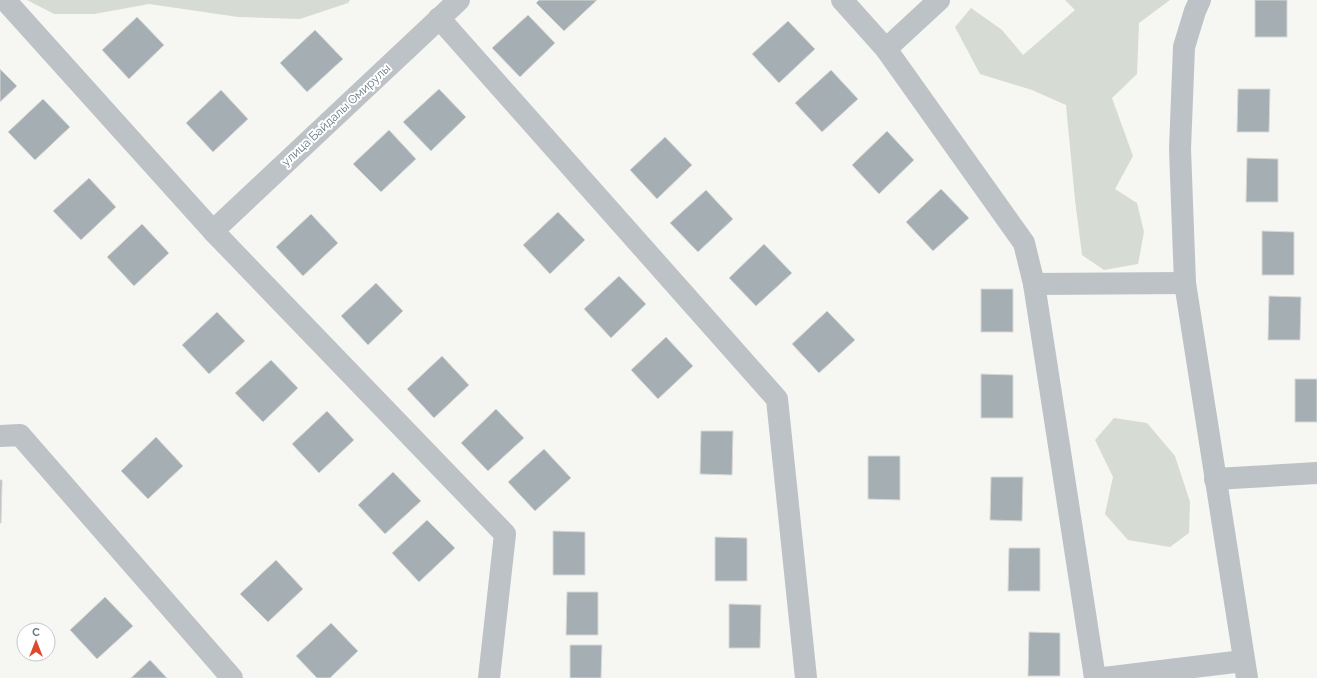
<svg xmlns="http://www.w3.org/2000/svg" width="1317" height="678" font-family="Raleway,sans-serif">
	<rect width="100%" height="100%" fill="#f6f6f3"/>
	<g fill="#d6dbd3">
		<path d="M27,0H350L348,3L300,19L238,17L149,4L94,14H54Z"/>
		<path d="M1065,0H1170L1139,23L1137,74L1112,98L1133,156L1115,189L1137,203L1144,232L1138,264L1104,270L1082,255L1075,200L1066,105L1032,90L980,74L955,27L971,8L1002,30L1023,55L1075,10Z"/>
		<path d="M1114,418L1147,423L1175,456L1190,502L1189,533L1170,547L1128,540L1105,514L1113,477L1095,440Z"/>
	</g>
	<g fill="#a4aeb3" stroke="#d8d8d6">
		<path d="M539,0H597L564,31L536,3Z"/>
		<rect x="1255" y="0" width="32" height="37"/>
		<path d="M528,15L555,43L520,77L492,48Z"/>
		<path d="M137,17L164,45L129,79L102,50Z"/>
		<path d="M788,21L815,49L779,83L752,54Z"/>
		<path d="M315,30L343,59L307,92L280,63Z"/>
		<path d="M0,69L17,86L0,102Z"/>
		<path d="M831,70L858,99L822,132L795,103Z"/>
		<path d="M439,89L466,117L431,151L403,122Z"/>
		<path d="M1238,89H1270L1269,132H1237Z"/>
		<path d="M221,90L248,119L213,152L186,123Z"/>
		<path d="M43,99L70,127L35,160L8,132Z"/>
		<path d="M389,130L416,159L381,192L353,164Z"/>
		<path d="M887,131L914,160L879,194L852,165Z"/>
		<path d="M665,137L692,165L657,199L630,170Z"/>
		<path d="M1247,158L1278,159V202H1246Z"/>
		<path d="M89,178L116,207L81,240L53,211Z"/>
		<path d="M941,189L969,218L933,251L906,222Z"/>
		<path d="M706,190L733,219L698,252L670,223Z"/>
		<path d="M558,212L585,240L550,274L523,245Z"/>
		<path d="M311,214L338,243L303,276L276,247Z"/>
		<path d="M142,224L169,253L134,286L107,257Z"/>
		<path d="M1262,231L1294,232V275H1262Z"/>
		<path d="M764,244L792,273L756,306L729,278Z"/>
		<path d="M619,276L646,304L611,338L584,309Z"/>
		<path d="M376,283L403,311L368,345L341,316Z"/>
		<rect x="981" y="289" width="32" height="43"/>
		<path d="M1269,296L1301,297L1300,340H1268Z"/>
		<path d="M827,311L855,340L819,373L792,344Z"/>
		<path d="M217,312L245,341L209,374L182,345Z"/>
		<path d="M666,337L693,366L658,399L631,370Z"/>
		<path d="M442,356L469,385L434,418L407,389Z"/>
		<path d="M271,360L298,388L263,422L235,393Z"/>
		<path d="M981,374L1013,375V418H981Z"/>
		<rect x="1295" y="379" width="22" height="43"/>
		<path d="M496,409L524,438L488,471L461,443Z"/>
		<path d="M327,411L354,440L319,473L292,444Z"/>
		<path d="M701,431H733L732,475L700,474Z"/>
		<path d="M156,437L183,466L148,499L121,471Z"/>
		<path d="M544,449L571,478L535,511L508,482Z"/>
		<path d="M868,456H900V500L868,499Z"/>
		<path d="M393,472L421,501L385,534L358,505Z"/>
		<path d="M991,477H1023L1022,521L990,520Z"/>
		<path d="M0,480H2L1,523H0Z"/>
		<path d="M427,520L455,548L419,582L392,553Z"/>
		<path d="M553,531L585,532V575H553Z"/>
		<path d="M715,537L747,538V581H715Z"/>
		<path d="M1009,548H1040V591H1008Z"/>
		<path d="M276,560L303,589L268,622L240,594Z"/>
		<path d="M567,592H598V635H566Z"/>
		<path d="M105,597L133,626L97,659L70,630Z"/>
		<path d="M729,604L761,605L760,648H729Z"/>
		<path d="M331,623L358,651L330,678H317L296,656Z"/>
		<path d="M1029,632L1060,633V676H1028Z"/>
		<path d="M570,645H602L601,678H570Z"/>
		<path d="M150,660L167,678H131Z"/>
	</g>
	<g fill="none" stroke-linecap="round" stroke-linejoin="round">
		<g stroke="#bdc2c6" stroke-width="22">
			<path d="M5,0L213,231L505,534L489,678"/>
			<path d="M842,0L886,49L939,0"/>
			<path d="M1200,0L1195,11L1184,47L1180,149L1185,283L1247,678"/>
			<path d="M439,18L777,399L806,678"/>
			<path d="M886,49L1024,243L1034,284L1095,678"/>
			<path d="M213,231L459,0"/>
			<path d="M1034,284L1185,283"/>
			<path d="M0,436L20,435L232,678"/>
			<path d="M1215,479L1317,473"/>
			<path d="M1104,678L1243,661"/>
		</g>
	</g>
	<g text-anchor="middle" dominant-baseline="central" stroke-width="4" stroke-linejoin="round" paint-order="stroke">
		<g font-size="12" fill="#667984" stroke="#fff">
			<text transform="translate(336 115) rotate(-43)">улица Байдалы Омирулы</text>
		</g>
	</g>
	<g transform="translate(36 642)"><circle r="19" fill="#ffffff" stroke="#c2c9ce"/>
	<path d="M0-3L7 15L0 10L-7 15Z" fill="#de482b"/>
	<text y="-6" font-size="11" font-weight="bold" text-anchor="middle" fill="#667984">С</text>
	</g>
</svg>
